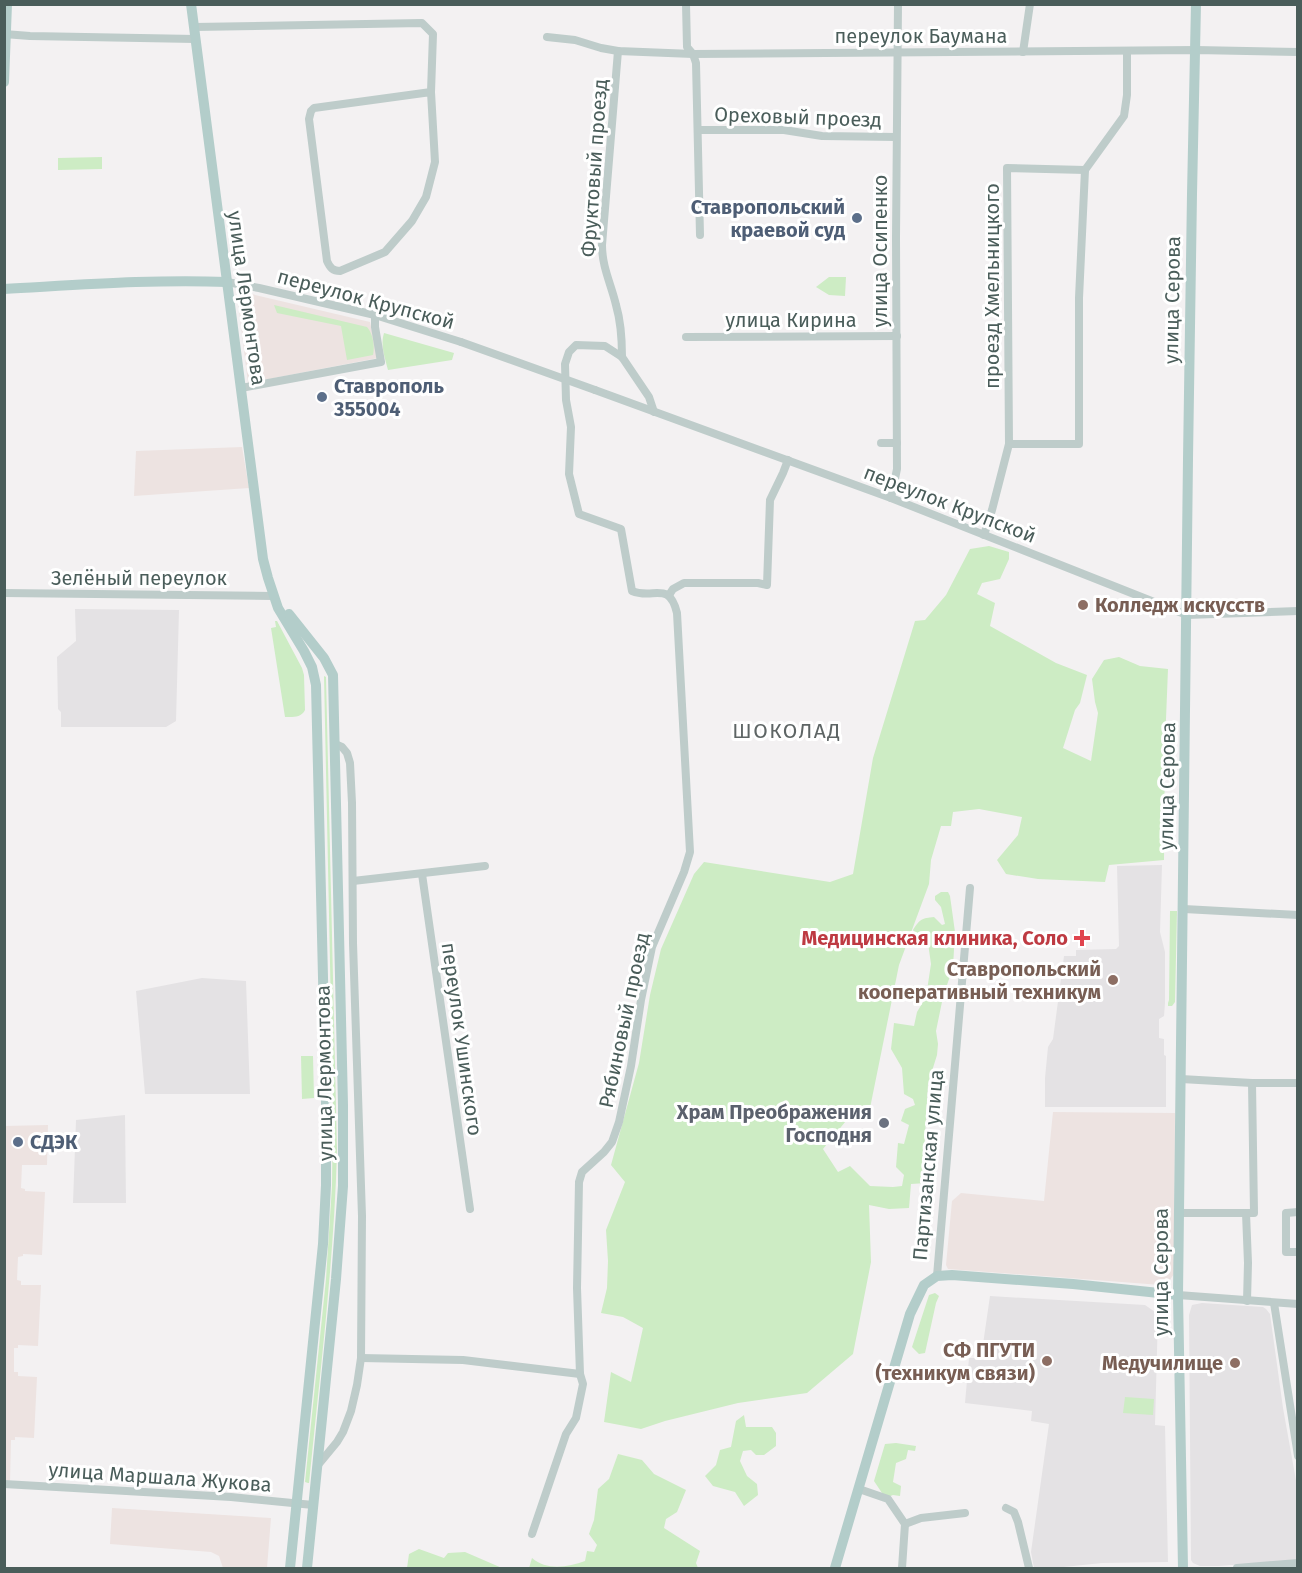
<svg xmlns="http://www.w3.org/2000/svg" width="1302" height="1573" font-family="'Fira Sans',sans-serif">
	<rect width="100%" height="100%" fill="#f3f1f2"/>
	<g fill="#ede3e1">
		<path d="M247,293L370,322L378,358L248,383L238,302L240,296Z"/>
		<path d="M242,447L249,488L134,496L136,451Z"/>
		<path d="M1053,1112L1175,1113L1174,1274L1167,1284L1161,1285L948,1269L946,1265L952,1201L961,1193L1044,1201Z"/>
		<path d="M48,1125L47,1165H22L21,1188L25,1189V1191L45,1192L42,1255L23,1254V1256L18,1257L17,1280L21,1281V1285H41L38,1346L18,1345V1348H14V1372H18V1376L37,1377L34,1438L15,1437V1440H11L10,1483L4,1482V1126Z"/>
		<path d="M112,1508L271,1518L267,1568H223L219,1556L211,1552L110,1544Z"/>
	</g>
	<g fill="#e4e2e4">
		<path d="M75,609L179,610L176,721L166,727H61V712L58,709L57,657L76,641Z"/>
		<path d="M1162,865L1160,932L1165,952V1003L1164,1016L1159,1019V1038L1164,1039V1055L1166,1056V1107H1045V1078L1048,1047L1053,1039L1064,956H1076V950L1116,949L1119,946L1117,866Z"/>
		<path d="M202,978L246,981L250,1094H145L136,991Z"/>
		<path d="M125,1115L126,1203H73L76,1120Z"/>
		<path d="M990,1296L1145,1305L1158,1314L1155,1425L1165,1426L1168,1562L1102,1563L1054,1568H1034L1031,1552L1049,1424L1031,1421L1032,1411L965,1403L969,1358H981Z"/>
		<path d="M1202,1303L1263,1307L1266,1309L1270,1314L1283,1408L1297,1486V1560L1219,1566H1200L1193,1563L1191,1560L1189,1315L1192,1305Z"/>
	</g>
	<g fill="#cdecc4">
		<path d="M102,157V169L58,170V158Z"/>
		<path d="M829,277H846L845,296L829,295L816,287Z"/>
		<path d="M274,305L367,327C373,334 375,346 373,355L347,360L341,326L277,313Z"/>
		<path d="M384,333L454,353L452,360L388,370C385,358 380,345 384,333Z"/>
		<path d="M989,546L1009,552V559L1000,579L982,583L977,594L995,603L990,626L1056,663L1087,675L1080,703L1075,710L1063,748L1091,761L1098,713L1095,702L1092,679L1104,660L1119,657L1140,666L1168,669L1165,744L1164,860L1109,865L1105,882L1038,879L1006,874L997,860L1018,835L1022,817L979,809L953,812L951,826H941L931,860L929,884L899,965L869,1113L864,1117L850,1116L823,1149L838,1172L850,1166L870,1186L893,1187L902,1186L904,1175L896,1167L898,1143L904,1144L909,1125L901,1121L905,1109L915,1105L913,1099L904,1094L902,1068L891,1049L894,1023L914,1026L917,1012L926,997L931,964L927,936L915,933L913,930C920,919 922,918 934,917L942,925L945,924L941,907L935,900V896L941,892H948L950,896L955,932L953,967L943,997L936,1031L938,1044L937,1055L928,1084L924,1154H930L926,1183L911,1184L909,1208L889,1209L869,1205L871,1262L853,1354L807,1393L738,1403L665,1421L641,1429L604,1422L611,1372L631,1382L643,1328L623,1317L601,1313L607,1288L608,1261L606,1230L625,1182L611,1165L639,1063L650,995L661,949L694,874L704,862L830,882L853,874L873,758L915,621L925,620L946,595L970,549Z"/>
		<path d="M275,621H277L302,668L304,675L305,710C301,718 293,717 285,717L271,628L276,627Z"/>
		<path d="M324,676L326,677L337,1151C334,1262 320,1372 309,1483H308L305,1482L326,1279L332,1186L333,1105Z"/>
		<path d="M1170,911H1177L1175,1002L1172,1006H1168V1003L1169,1000Z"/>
		<path d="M301,1056H313L314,1098L302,1099Z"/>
		<path d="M935,1293L939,1296L936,1303L925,1353L919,1354L912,1347L929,1295Z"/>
		<path d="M1125,1397L1154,1399L1153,1415L1123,1413Z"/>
		<path d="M744,1415L746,1427H772L776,1433V1446L764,1455H756L751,1450L743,1451L740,1461L747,1476L757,1484L758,1495L744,1506L735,1492L713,1486L705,1476L716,1465L720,1450L731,1447L736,1421Z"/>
		<path d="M896,1443L916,1446L915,1451L908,1450L906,1459L896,1463L893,1482L901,1486L900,1496L893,1495L888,1497L882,1493L874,1481L885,1444Z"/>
		<path d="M618,1454L642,1460L654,1474L686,1490L677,1512L666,1519L664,1528L700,1551L696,1563L698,1568H529L532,1558C547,1571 568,1567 585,1561L587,1551L594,1552L597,1545L589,1534L594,1520L598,1489L609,1479Z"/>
		<path d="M419,1549L444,1558L448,1553L465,1552L502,1568H407L409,1554Z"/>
	</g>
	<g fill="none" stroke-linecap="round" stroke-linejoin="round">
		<g stroke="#beccca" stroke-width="8">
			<path d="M686,4L687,47L693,54L696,63L700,235"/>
			<path d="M194,27L422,23L433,34L431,92L314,108L311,111L309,119L327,261C330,268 333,271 340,271L385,252L412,221L426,197L435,162L431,92"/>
			<path d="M4,34L30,36L195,39"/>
			<path d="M547,37L575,40L601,48L618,51L693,54L1196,50L1298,52"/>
			<path d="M618,51L602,245C602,267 611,284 616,305C621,322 622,339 622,357"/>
			<path d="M1023,52L1030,4"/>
			<path d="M698,130H784L822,136L896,137"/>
			<path d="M227,282L259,288L375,315L461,342"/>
			<path d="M686,337L897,336"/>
			<path d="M241,388L381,362L375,327V315"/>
			<path d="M595,390L891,498L1187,615L1298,611"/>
			<path d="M881,443H897"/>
			<path d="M1009,444L1007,168L1085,170"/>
			<path d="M891,498L897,469L896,237L898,4"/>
			<path d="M984,535L992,510L1009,444H1079V298L1085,170L1124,116L1127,95V51"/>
			<path d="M4,593L273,596"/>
			<path d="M669,595L673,589L684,583H758L767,585L770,500L783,473L788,460"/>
			<path d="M422,874L470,1209"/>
			<path d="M353,881L485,866"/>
			<path d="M1184,909L1298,915"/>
			<path d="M1181,1079L1252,1083H1298"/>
			<path d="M1298,1212L1286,1213V1252H1298"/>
			<path d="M1180,1213H1254L1252,1083"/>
			<path d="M1246,1213L1248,1263L1247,1301"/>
			<path d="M937,1276L970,888"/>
			<path d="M1178,1295L1298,1304"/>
			<path d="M1274,1303L1298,1456"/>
			<path d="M361,1358L463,1360L580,1374"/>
			<path d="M318,1465L337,1442L343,1432L351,1411L357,1385L361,1358L362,1216L353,943L352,803L350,763L347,753L342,747L335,744"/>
			<path d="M4,1484L231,1497L313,1505"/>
			<path d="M859,1489L888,1499L905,1524L902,1568"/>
			<path d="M1006,1508L1014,1512L1018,1522L1029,1568"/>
			<path d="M905,1524L921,1518L965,1513"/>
			<path d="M532,1534L566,1434L576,1418L583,1384L580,1374L577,1288L579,1182L582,1172L604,1152L612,1142L619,1122L631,1066L641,1000L652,947L684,872L690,852L677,613C669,580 653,600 632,591L621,529L579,514L569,474L571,427L566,400L565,364L569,352L576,345L605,346L622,357L649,397L654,412"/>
			<path d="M1237,1568L1298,1563"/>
		</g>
		<g stroke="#b3cdca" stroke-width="10">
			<path d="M191,4L263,559L268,578L278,608L304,651L312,667L316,685L326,1103V1185L323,1244L290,1568"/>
			<path d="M4,82L7,4"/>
			<path d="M4,289C78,285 153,279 227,282"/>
			<path d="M289,614L324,658L333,675L343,1105V1186L336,1279L307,1568"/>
			<path d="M835,1568L910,1314L924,1285L937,1276L952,1275L1073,1284L1178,1295"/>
			<path d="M1183,1568L1178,1295L1188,459L1192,194L1196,4"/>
		</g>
		<path stroke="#beccca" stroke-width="8" d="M461,342L595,390"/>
	</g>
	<g fill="#5c6f8a" stroke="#fff" stroke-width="2">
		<circle cx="857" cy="218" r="6"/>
		<circle cx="322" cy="397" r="6"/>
		<circle cx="18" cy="1142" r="6"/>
	</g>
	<g fill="#8d6e63" stroke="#fff" stroke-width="2">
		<circle cx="1083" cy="605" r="6"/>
		<circle cx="1113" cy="980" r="6"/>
		<circle cx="1047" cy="1361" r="6"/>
		<circle cx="1235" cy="1363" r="6"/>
	</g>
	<path fill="#e0444e" stroke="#fff" stroke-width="2" d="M1079 929h6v6h6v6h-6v6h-6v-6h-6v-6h6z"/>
	<circle fill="#6b7280" stroke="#fff" stroke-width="2" cx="884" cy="1123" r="6"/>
	<g text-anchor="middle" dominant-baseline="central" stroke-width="6" stroke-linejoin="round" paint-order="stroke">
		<g font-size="20" fill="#4a5d5a" stroke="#fff">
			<text x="921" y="36">переулок Баумана</text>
			<text transform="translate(798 117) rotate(2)">Ореховый проезд</text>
			<text transform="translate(594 168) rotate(-86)">Фруктовый проезд</text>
			<text transform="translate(880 251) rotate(-90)">улица Осипенко</text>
			<text transform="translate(992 286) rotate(-90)">проезд Хмельницкого</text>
			<text transform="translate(247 298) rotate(82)">улица Лермонтова</text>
			<text transform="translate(366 299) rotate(15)">переулок Крупской</text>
			<text transform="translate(1172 300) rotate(-89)">улица Серова</text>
			<text x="791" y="320">улица Кирина</text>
			<text transform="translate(950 504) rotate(21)">переулок Крупской</text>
			<text x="139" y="578">Зелёный переулок</text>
			<text transform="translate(1167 786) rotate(-89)">улица Серова</text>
			<text transform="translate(624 1020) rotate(-78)">Рябиновый проезд</text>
			<text transform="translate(462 1039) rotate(82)">переулок Ушинского</text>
			<text transform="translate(324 1073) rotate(-91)">улица Лермонтова</text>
			<text transform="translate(928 1165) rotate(-85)">Партизанская улица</text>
			<text transform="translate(1161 1272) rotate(-90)">улица Серова</text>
			<text transform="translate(160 1477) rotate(4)">улица Маршала Жукова</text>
		</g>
		<g font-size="20" font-weight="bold" fill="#4e5e75" stroke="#fff" text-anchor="start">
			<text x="845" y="207" text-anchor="end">Ставропольский<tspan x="845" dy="23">краевой суд</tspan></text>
			<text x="334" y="386">Ставрополь<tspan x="334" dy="23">355004</tspan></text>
			<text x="30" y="1142">СДЭК</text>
		</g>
		<g font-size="20" font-weight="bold" fill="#785e54" stroke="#fff" text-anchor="end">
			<text x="1095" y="605" text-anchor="start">Колледж искусств</text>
			<text x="1101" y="969">Ставропольский<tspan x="1101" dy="23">кооперативный техникум</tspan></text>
			<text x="1035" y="1350">СФ ПГУТИ<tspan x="1035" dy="23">(техникум связи)</tspan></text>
			<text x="1223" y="1363">Медучилище</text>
		</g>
		<g font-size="20" font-weight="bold" fill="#be3a42" stroke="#fff" text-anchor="end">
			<text x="1068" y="938">Медицинская клиника, Соло</text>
		</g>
		<g font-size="20" font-weight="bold" fill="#5b616d" stroke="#fff" text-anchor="end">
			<text x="872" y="1112">Храм Преображения<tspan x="872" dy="23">Господня</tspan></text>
		</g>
		<g font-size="21" letter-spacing="1.5" fill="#5e6565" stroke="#fff">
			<text x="787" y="731">ШОКОЛАД</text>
		</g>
	</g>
	<rect width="1302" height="1573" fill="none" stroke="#4a5d5a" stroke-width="12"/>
</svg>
